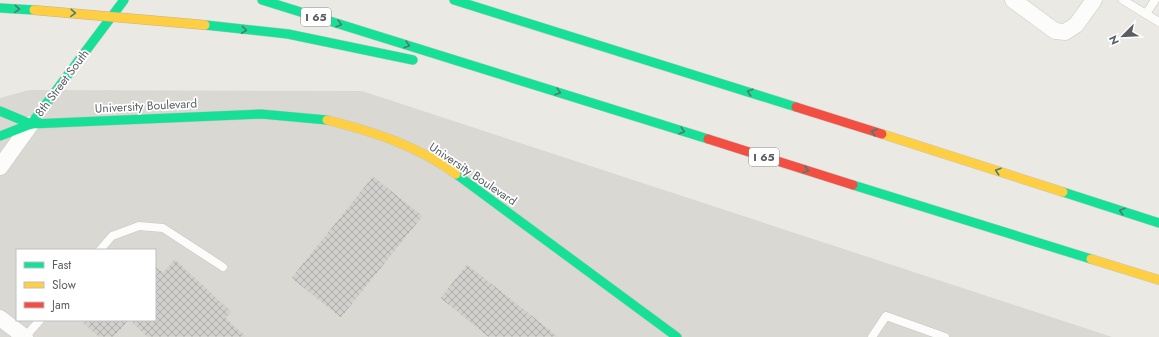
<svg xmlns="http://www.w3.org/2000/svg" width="1159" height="337" font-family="Jost,sans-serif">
	<defs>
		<pattern id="building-cross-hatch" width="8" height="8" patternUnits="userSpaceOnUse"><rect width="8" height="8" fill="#d1d0cd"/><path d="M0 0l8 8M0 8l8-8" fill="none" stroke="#adacaa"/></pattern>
	</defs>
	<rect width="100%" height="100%" fill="#eae9e4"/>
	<path fill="#dad8d3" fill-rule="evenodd" d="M29,90L362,91L1112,337H0V98ZM17,250H155V320H17Z"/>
	<g fill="url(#building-cross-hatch)" stroke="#dad8d3">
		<path d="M373,176L423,216L341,318L291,278Z"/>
		<path d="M175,259L232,312L226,318L247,337H147L129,320L114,337H98L80,320H155V266L163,272Z"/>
		<path d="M467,264L559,337H488L440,298Z"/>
	</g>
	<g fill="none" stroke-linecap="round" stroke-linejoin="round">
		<defs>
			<g id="lane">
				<path d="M1123,0L1159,22"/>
				<path d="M1146,14L1155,0"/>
				<path d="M100,250L112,236L139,226L163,228L223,267"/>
				<path d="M25,337L40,320"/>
				<path d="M872,337L886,316L945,337"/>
			</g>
			<g id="street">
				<path d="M1013,0L1055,31L1065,32L1076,25L1094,0"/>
				<path d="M0,167L31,124"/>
				<path d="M0,318L25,337"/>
			</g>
			<g id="fast">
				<path d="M262,0L708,139"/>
				<path d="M454,0L796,107"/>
				<path d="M0,8L34,10"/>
				<path d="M205,25L288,34L413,60"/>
				<path d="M0,111L31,124"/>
				<path d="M31,124L124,0"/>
				<path d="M0,136L31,124L261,114L327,120"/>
				<path d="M456,174L677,337"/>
				<path d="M853,185L1091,259"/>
				<path d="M1063,192L1159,223"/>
			</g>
			<g id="slow">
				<path d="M327,120C374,132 416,145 456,174"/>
				<path d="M882,134L1063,192"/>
				<path d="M1091,259L1159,280"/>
			</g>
			<g id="jam">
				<path d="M796,107L882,134"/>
				<path d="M708,139L853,185"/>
			</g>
		</defs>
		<use href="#lane" stroke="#c6c6c5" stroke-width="9"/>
		<use href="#street" stroke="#c6c6c5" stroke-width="17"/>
		<use href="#fast" stroke="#c5c6c5" stroke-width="10"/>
		<use href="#slow" stroke="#c5c6c5" stroke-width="10"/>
		<use href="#jam" stroke="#c5c6c5" stroke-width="10"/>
		<use href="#lane" stroke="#fcfcfb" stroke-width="8"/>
		<use href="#street" stroke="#fcfcfb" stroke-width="16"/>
		<use href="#fast" stroke="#16e098" stroke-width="9"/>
		<use href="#slow" stroke="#ffcf43" stroke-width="9"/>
		<use href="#jam" stroke="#f24e42" stroke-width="9"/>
		<defs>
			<path id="slow-bridge" d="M34,10L205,25"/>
		</defs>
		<use href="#slow-bridge" stroke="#c2b391" stroke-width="10" stroke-linecap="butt"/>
		<use href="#slow-bridge" stroke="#ffcf43" stroke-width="9"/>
	</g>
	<defs><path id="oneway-chevron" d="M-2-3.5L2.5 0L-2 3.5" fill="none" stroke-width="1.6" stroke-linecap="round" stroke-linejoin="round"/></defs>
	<g stroke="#487e70">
		<use href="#oneway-chevron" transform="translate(17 9) rotate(4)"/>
		<use href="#oneway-chevron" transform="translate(73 13) rotate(4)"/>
		<use href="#oneway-chevron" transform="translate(339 24) rotate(17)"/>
		<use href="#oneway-chevron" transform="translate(244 30) rotate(6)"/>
		<use href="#oneway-chevron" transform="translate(407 45) rotate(17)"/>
		<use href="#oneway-chevron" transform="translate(558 92) rotate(17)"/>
		<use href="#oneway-chevron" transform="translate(750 92) rotate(-162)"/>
		<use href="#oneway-chevron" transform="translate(682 131) rotate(17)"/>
		<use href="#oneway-chevron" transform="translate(874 132) rotate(-162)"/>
		<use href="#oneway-chevron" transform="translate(806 170) rotate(17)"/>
		<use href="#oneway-chevron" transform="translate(998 171) rotate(-162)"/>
		<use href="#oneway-chevron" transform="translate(1122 211) rotate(-162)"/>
	</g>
	<g text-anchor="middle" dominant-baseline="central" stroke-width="3.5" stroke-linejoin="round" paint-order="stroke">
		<g fill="#fff" stroke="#8b8e92" stroke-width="1">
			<rect x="301" y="8" width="30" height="18" rx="3"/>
			<rect x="749" y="148" width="30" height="18" rx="3"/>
		</g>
		<g font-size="11" font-weight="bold" fill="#595e63">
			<text x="316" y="17">I 65</text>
			<text x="764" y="157">I 65</text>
		</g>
		<g font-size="12" fill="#595e63" stroke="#fff">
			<text transform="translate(62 83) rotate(-53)">8th Street South</text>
			<text transform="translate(146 106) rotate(-3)">University Boulevard</text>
			<text transform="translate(473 174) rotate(34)">University Boulevard</text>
		</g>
	</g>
	<rect x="16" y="249" width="140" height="72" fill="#ffffff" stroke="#bdbfc1"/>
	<rect x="24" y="262" width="20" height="6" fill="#16e098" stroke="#bdbfc1"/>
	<text x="52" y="269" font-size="12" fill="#595e63">Fast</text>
	<rect x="24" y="282" width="20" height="6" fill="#ffcf43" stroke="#bdbfc1"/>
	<text x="52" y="289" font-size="12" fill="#595e63">Slow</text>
	<rect x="24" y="302" width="20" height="6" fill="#f24e42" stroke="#bdbfc1"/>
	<text x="52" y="309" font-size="12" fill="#595e63">Jam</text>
	<g transform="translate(1123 36) rotate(246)" stroke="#ffffff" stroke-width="3" paint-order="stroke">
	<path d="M0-3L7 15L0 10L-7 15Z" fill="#595e63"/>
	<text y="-6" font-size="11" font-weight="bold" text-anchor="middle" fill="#595e63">N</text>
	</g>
</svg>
